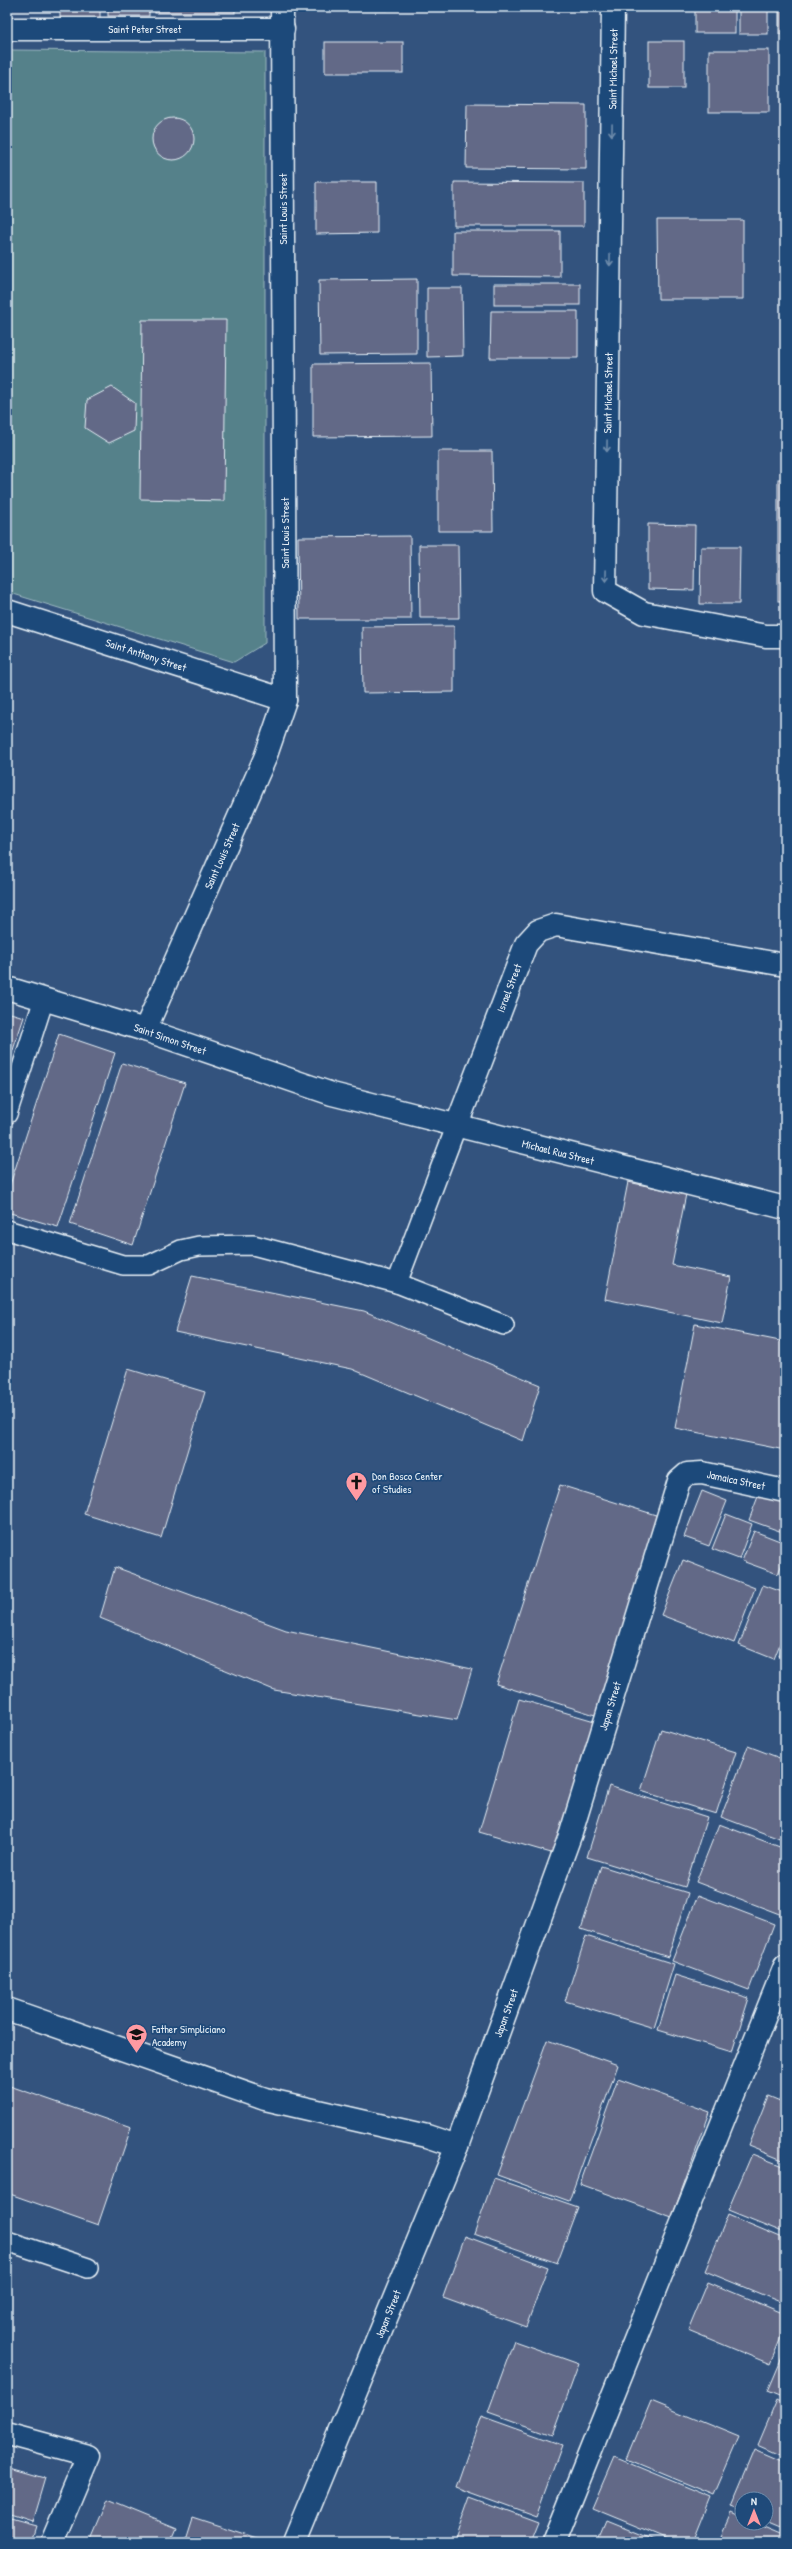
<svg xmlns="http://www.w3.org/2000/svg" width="792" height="2549" font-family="'Patrick Hand',sans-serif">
	<rect width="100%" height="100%" fill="#33537e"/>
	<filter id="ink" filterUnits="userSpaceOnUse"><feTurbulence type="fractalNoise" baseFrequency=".025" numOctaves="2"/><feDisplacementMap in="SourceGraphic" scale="8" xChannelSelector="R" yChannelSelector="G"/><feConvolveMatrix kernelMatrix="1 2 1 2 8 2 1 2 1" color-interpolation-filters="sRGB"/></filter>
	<g filter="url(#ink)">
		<path fill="#54818a" stroke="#9eb9c1" d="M7,50L265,52V643L234,662L7,592Z"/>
		<g fill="#626987" stroke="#e8f1f8">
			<rect x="60" y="7" width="40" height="11"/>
			<rect x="108" y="7" width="41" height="9"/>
			<rect x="155" y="7" width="80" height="6"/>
			<path d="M310,7H388V10L310,9Z"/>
			<rect x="695" y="7" width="40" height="26"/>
			<rect x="739" y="7" width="29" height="27"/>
			<rect x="779" y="7" width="6" height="27"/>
			<rect x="649" y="41" width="35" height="47"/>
			<rect x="325" y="42" width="78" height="31"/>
			<rect x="709" y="50" width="60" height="62"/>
			<path d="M467,104L586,105V169L466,168Z"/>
			<circle cx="173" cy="139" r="21"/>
			<path d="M316,182H377V233L316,234Z"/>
			<path d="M454,182L584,183V226H454Z"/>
			<path d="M657,220H743V299H658Z"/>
			<path d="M453,231H560V277L453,276Z"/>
			<path d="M417,279V354L320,355L319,280Z"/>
			<rect x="494" y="284" width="86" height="21"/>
			<path d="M427,288H462L463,356L427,357Z"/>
			<path d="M491,311H578V358H490Z"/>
			<path d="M142,320H226L224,501L140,499Z"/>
			<path d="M431,363L432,436L313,437V364Z"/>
			<path d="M112,387L135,403L134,431L109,443L85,428L87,400Z"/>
			<path d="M438,451H492L493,531H438Z"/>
			<rect x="778" y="479" width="7" height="122"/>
			<path d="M648,524L695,525L694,590L648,589Z"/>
			<path d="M410,536L411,619H299L298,537Z"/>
			<path d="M419,545H458L459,618H420Z"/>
			<path d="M701,547H740L739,604H700Z"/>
			<path d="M454,626V692L363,693L362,627Z"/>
			<path d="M7,1012L24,1017L7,1068Z"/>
			<path d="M59,1034L115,1053L58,1227L7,1212V1194Z"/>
			<path d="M122,1063L185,1083L133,1245L70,1224Z"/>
			<path d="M628,1182L686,1194L672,1265L731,1277L722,1323L605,1299Z"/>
			<path d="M192,1276L364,1311L540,1385L523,1441L352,1369L175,1332Z"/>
			<path d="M695,1324L785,1342V1450L675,1428Z"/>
			<path d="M128,1369L205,1392L161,1538L84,1514Z"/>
			<path d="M560,1485L659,1516L595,1715L496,1684Z"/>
			<path d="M702,1491L727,1501L709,1546L684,1537Z"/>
			<path d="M759,1494L785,1503V1533L749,1520Z"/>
			<path d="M726,1514L752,1524L739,1559L712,1549Z"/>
			<path d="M754,1531L785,1543V1556L778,1574L742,1561Z"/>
			<path d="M683,1560L755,1588L734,1643L661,1615Z"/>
			<path d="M115,1567L286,1630L472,1669L457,1720L274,1690L100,1618Z"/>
			<path d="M763,1585L785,1593V1631L774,1659L739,1645Z"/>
			<path d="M785,1641V1658L779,1656Z"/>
			<path d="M519,1699L598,1722L558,1855L479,1832Z"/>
			<path d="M661,1729L736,1752L716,1814L641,1791Z"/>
			<path d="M748,1746L785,1760V1841L721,1817Z"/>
			<path d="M609,1786L707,1817L685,1887L587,1857Z"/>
			<path d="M719,1824L785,1849V1908L782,1915L696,1882Z"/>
			<path d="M601,1866L688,1893L668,1957L581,1929Z"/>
			<path d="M698,1895L774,1924L749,1990L672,1961Z"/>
			<path d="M586,1936L674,1964L654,2028L565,2001Z"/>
			<path d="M675,1975L749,1998L732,2052L658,2030Z"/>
			<path d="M547,2040L618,2065L569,2201L497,2175Z"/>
			<path d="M618,2079L710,2112L672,2217L580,2184Z"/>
			<path d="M7,2085L131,2128L98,2225L7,2193Z"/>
			<path d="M768,2096L785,2103V2161L748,2146Z"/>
			<path d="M752,2154L785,2167V2233L728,2210Z"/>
			<path d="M494,2178L578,2207L557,2263L474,2234Z"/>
			<path d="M728,2215L785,2239V2304L705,2271Z"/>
			<path d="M465,2236L548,2267L526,2327L443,2297Z"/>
			<path d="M708,2282L785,2314V2328L770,2364L688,2330Z"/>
			<path d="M514,2341L579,2364L553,2435L488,2412Z"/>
			<path d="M785,2351V2398L768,2391Z"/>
			<path d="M777,2400L785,2404V2457L758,2445Z"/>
			<path d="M651,2401L739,2437L714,2495L627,2459Z"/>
			<path d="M481,2416L562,2445L536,2516L456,2487Z"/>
			<path d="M755,2450L785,2463V2530L766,2522V2499H742V2511L731,2507Z"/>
			<path d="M614,2457L711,2497L693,2542H675L592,2508Z"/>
			<path d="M7,2467L45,2478L32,2522L7,2514Z"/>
			<path d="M470,2497L538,2522L530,2542H454Z"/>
			<path d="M108,2500L176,2528L170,2542H90Z"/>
			<path d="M731,2513L742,2518V2523H754L785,2536V2542H718Z"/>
			<path d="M192,2517L269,2542H184Z"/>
			<path d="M7,2518L36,2526L31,2542H7Z"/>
			<path d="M607,2521L659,2542H598Z"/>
		</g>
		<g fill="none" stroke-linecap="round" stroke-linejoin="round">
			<defs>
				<g id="service">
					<path d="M7,1114L44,999"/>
					<path d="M7,1230L123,1265H149L181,1250L199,1246L253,1245L397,1283L504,1325"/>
					<path d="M397,1283L456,1127"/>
					<path d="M7,2241L88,2268"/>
				</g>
				<g id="minor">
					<path d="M613,7L605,591L644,613L766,636H785"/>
					<path d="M7,29H283"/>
					<path d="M7,611L285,700"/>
					<path d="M7,988L145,1030L332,1094L785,1208"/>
					<path d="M145,1030L265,758L285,700L282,7"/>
					<path d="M456,1127L526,944L538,931L556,925L785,965"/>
					<path d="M7,2009L265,2099L427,2136L457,2146"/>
					<path d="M7,2434L88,2456L52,2542"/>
					<path d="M294,2542L457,2146L571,1833L679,1481L687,1474L702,1473L785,1491"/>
				</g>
				<path id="secondary" d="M554,2542L785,1966"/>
			</defs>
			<use href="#service" stroke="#e8f1f8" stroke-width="22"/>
			<use href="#minor" stroke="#e8f1f8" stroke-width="25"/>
			<use href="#secondary" stroke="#e8f1f8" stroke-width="25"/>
			<use href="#service" stroke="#1f4a7a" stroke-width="19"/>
			<use href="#minor" stroke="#1f4a7a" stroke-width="22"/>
			<use href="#secondary" stroke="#1f4a7a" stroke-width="22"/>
		</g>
		<defs><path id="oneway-shaft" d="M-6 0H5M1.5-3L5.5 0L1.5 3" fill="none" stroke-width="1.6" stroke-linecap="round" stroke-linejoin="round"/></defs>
		<g stroke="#6f8dac">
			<use href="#oneway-shaft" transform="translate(612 130) rotate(91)"/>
			<use href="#oneway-shaft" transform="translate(610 260) rotate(91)"/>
			<use href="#oneway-shaft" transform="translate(607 446) rotate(91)"/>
			<use href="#oneway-shaft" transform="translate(606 576) rotate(91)"/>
		</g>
	</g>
	<defs>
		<symbol id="church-pin" viewBox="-11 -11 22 30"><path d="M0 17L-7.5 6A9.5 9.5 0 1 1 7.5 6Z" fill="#ff9aa2" stroke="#1f4a7a"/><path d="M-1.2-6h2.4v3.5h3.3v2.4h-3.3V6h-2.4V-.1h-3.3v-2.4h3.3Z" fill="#111"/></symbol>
		<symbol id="school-pin" viewBox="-11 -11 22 30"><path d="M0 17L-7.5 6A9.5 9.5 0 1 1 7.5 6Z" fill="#ff9aa2" stroke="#1f4a7a"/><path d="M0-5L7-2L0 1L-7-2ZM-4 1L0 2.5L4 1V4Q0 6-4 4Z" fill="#111"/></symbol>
	</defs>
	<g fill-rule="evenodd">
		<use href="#church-pin" x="344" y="1470" width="25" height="34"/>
		<use href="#school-pin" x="124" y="2022" width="25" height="34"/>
	</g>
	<g text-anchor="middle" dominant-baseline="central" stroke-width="3.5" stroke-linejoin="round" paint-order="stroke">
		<g font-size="11" fill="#e8f1f8" stroke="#1f4a7a">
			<text x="145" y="29">Saint Peter Street</text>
			<text transform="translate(613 69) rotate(-89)">Saint Michael Street</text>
			<text transform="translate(283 209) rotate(-90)">Saint Louis Street</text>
			<text transform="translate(608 393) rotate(-89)">Saint Michael Street</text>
			<text transform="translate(285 533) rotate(-90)">Saint Louis Street</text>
			<text transform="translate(146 655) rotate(18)">Saint Anthony Street</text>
			<text transform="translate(222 856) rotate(-66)">Saint Louis Street</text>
			<text transform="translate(509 988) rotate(-69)">Israel Street</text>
			<text transform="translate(170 1039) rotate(19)">Saint Simon Street</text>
			<text transform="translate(558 1152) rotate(14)">Michael Rua Street</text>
			<text transform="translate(736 1480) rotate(12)">Jamaica Street</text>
			<text transform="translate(610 1706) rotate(-73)">Japan Street</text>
			<text transform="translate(506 2013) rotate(-70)">Japan Street</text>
			<text transform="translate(388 2314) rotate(-68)">Japan Street</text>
		</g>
		<g font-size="11" fill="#e8f1f8" stroke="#1f4a7a" text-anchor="start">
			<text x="372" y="1476">Don Bosco Center<tspan x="372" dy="13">of Studies</tspan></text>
			<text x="152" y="2029">Father Simpliciano<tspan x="152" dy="13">Academy</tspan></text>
		</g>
	</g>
	<rect width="792" height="2549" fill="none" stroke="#1f4a7a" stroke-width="24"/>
	<rect x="12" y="12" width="768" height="2525" fill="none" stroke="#e8f1f8" stroke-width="1.5" filter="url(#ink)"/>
	<g transform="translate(754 2511)"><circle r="19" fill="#1f4a7a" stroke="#6f8dac"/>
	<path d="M0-3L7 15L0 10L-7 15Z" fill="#ff9aa2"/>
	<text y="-6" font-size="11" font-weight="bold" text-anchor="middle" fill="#e8f1f8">N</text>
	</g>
</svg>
